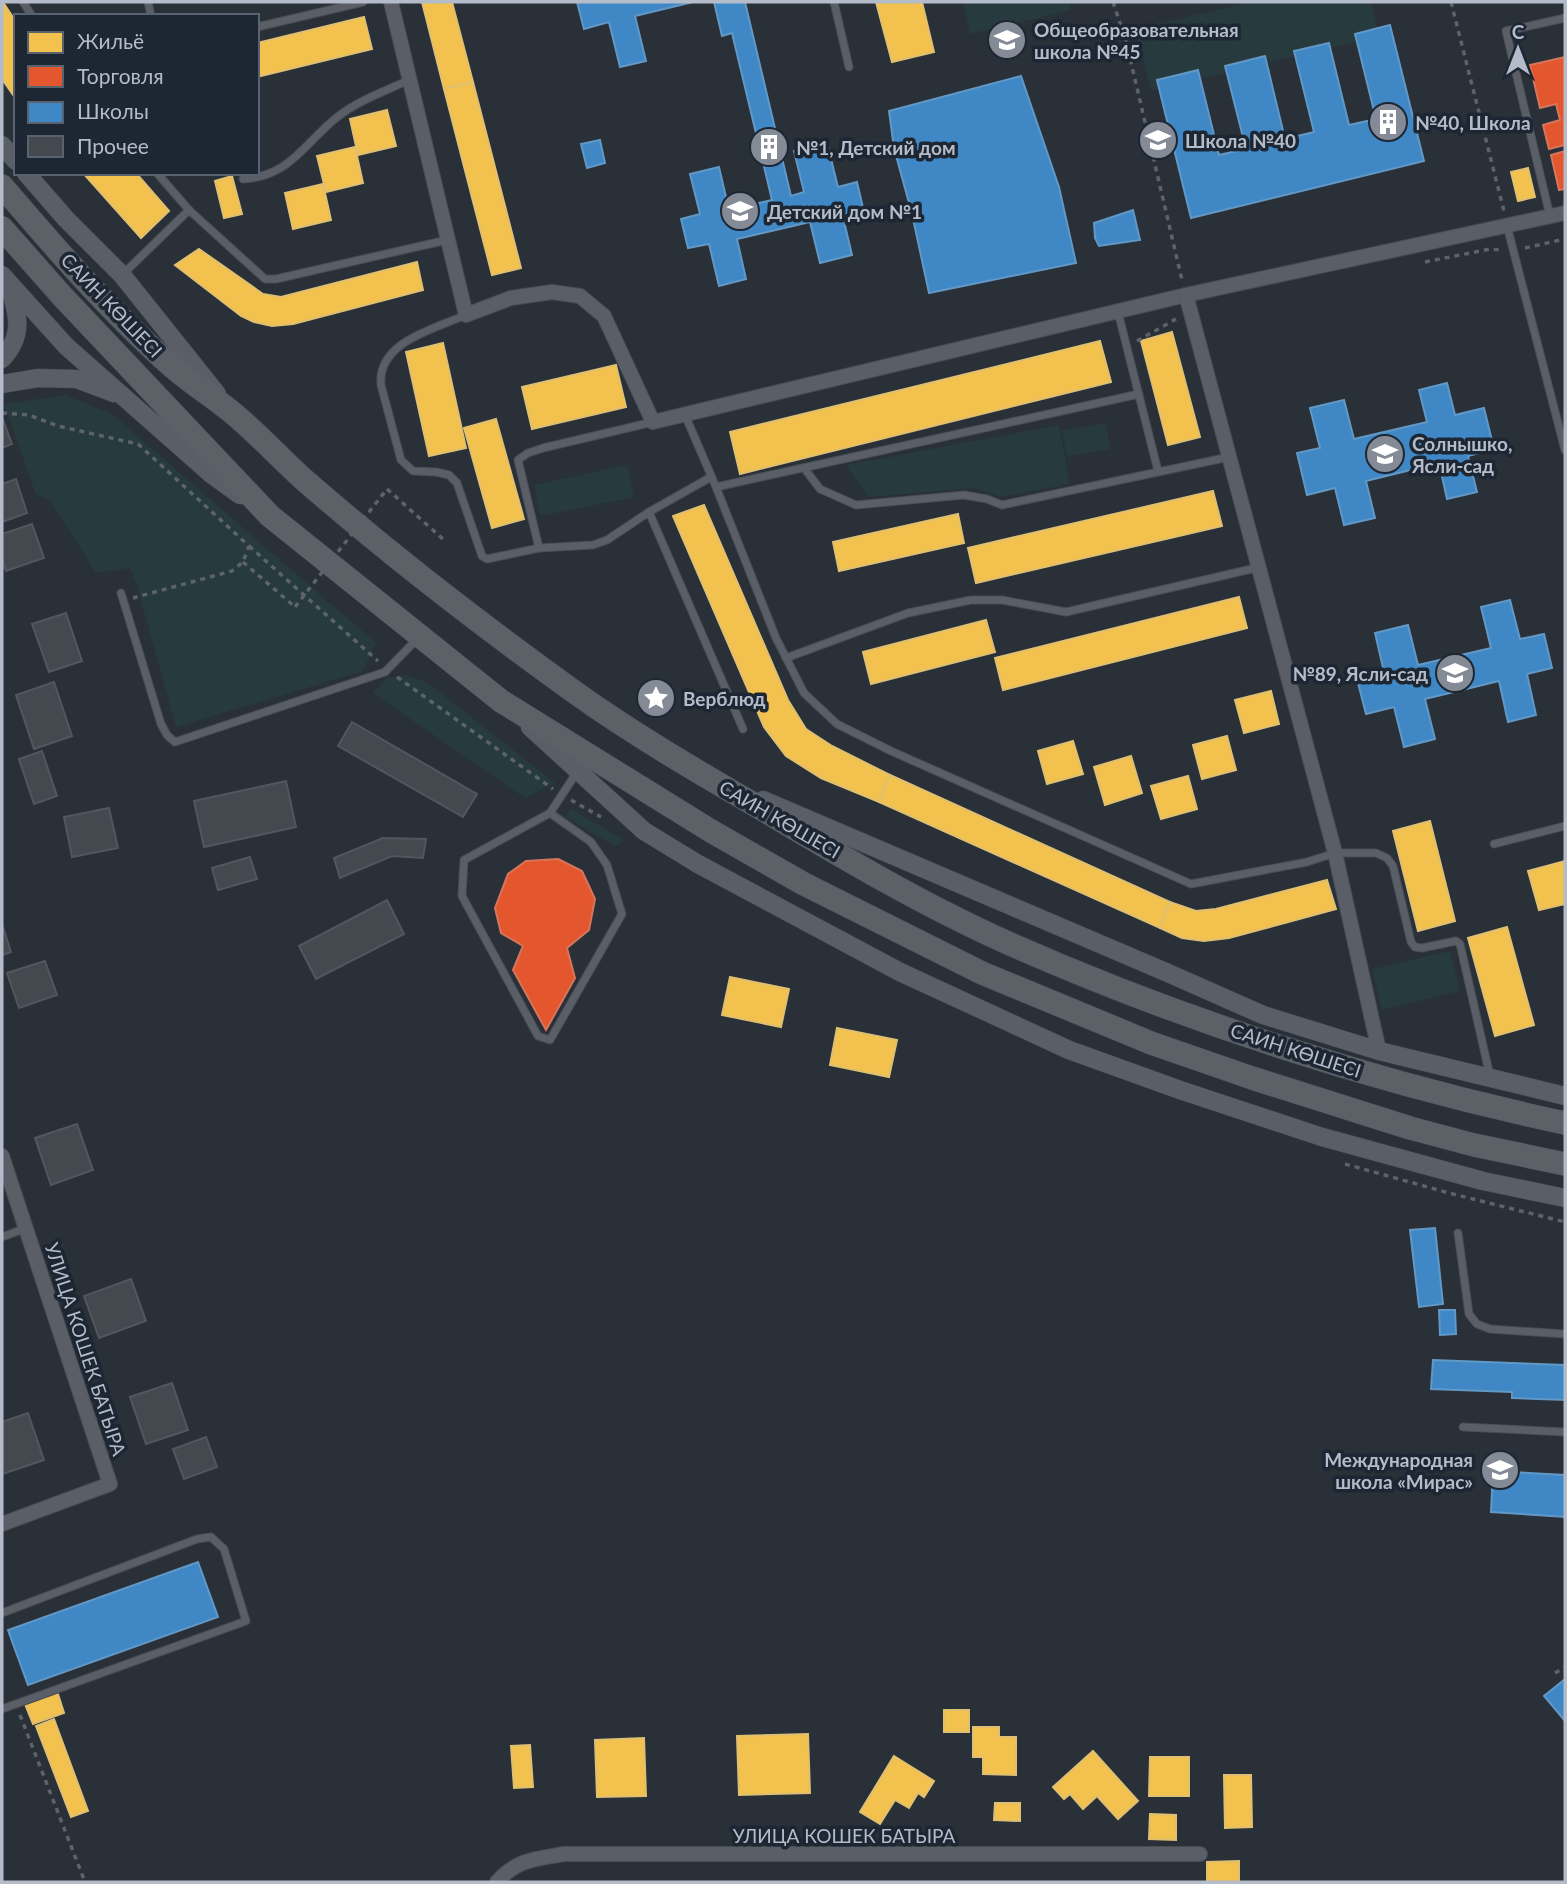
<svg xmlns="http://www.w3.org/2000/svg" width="1567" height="1884" font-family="Lato,sans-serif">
	<rect width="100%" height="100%" fill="#2a3038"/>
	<g fill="#273a3e">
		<path d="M963,2H1069L1071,10L970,34Z"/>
		<path d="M1252,2H1371L1379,36L1151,91L1135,29Z"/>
		<path d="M65,395L112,414L376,643L363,671L176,727L137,586L130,568L96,573L50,500L36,495L4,404Z"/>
		<path d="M1106,423L1110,449L1067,456L1062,431Z"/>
		<path d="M1059,425L1070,484L1001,497L974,488L868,497L846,465Z"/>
		<path d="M627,465L634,497L540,516L534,485Z"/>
		<path d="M405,675L427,682L555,783L525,798L373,693L387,678Z"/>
		<path d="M570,808L624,840L615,847L566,817Z"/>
		<path d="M1450,951L1460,991L1382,1010L1372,969Z"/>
	</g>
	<g fill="#f2c14e" stroke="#dfc073" stroke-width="2">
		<path d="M3,2L16,22V99L2,79Z"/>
		<path d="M422,2H452L473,82L444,89Z"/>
		<path d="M876,2H922L934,52L892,62Z"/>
		<path d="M364,17L372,49L257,77V43Z"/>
		<path d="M473,82L521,268L492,275L444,89Z"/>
		<path d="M387,110L396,146L358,155L350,119Z"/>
		<path d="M355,147L363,183L326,192L317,156Z"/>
		<path d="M1528,168L1535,197L1518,201L1511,172Z"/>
		<path d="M83,173H136L169,211L141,238Z"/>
		<path d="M232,176L242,214L224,218L215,181Z"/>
		<path d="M323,184L331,220L293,229L285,193Z"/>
		<path d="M199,249L263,294L281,297L417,262L423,290L293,324L272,326L254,322L241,316L175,265Z"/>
		<path d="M1172,332L1200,437L1168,445L1141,341Z"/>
		<path d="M1100,341L1111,382L740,474L730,432Z"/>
		<path d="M443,343L466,448L429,456L406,352Z"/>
		<path d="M616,365L626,407L532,429L522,387Z"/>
		<path d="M496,419L524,519L492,528L464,428Z"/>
		<path d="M1213,491L1222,526L976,583L968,548Z"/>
		<path d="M704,505L788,700L806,729L832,746L890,775L879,802L821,778L786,756L764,727L673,516Z"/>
		<path d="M958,514L964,543L839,571L833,542Z"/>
		<path d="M1239,597L1247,628L1003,690L995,658Z"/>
		<path d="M986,620L995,652L871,684L863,652Z"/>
		<path d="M1271,691L1279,724L1244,733L1235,700Z"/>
		<path d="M1227,736L1236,770L1202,779L1193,745Z"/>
		<path d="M1073,741L1083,774L1047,784L1038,751Z"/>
		<path d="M1131,756L1142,793L1105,805L1094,767Z"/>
		<path d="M890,775L1170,902L1160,928L879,802Z"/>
		<path d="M1188,776L1197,809L1161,819L1151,786Z"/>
		<path d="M1430,821L1455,921L1418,931L1393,831Z"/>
		<path d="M1565,861V904L1539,910L1528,871Z"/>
		<path d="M1327,880L1336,909L1229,938L1204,941L1182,938L1160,928L1170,902L1196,911L1216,909Z"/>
		<path d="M1507,927L1534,1025L1495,1036L1468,938Z"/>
		<path d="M730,977L789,989L781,1027L722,1015Z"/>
		<path d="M837,1028L897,1040L889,1077L830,1065Z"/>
		<path d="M57,1691L64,1713L33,1724L25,1704Z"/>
		<rect x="944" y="1710" width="25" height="22"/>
		<path d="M54,1719L88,1811L71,1817L36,1726Z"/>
		<path d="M973,1727H999V1737H1016V1775L983,1774V1757H973Z"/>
		<path d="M808,1734L810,1793L739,1795L737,1736Z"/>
		<path d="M644,1738L646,1796L597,1797L595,1740Z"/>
		<path d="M530,1745L533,1787L514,1788L511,1746Z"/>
		<path d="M1093,1751L1138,1801L1118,1819L1097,1796L1083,1809L1070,1794L1064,1799L1053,1787Z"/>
		<path d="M894,1756L934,1781L924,1797L918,1793L909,1808L895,1800L880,1824L860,1812Z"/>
		<path d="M1150,1757H1189V1796H1149Z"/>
		<path d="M1224,1775H1251L1252,1827L1225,1828Z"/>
		<path d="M995,1803H1020V1821L994,1820Z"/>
		<path d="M1150,1814L1176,1815V1840L1149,1839Z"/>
		<path d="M1239,1861V1882H1207V1862Z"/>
	</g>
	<g fill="#e4572e" stroke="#d6755c" stroke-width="2">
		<path d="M1565,57V145L1549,149L1543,125L1560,120L1556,104L1540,108L1530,65Z"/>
		<path d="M1565,151V189L1559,190L1551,155Z"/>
		<path d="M558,859L582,871L595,899L589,930L567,948L575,978L546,1030L513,970L523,946L501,933L495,908L508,874L526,861Z"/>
	</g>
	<g fill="#3f88c5" stroke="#6298c6" stroke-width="2">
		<path d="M577,2H693L635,16L646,61L620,67L609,22L584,29Z"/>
		<path d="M714,2H745L791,196L804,192L794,151L827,143L838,187L857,182L864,212L843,217L852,255L820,263L810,222L737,239L746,279L719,286L709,244L688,248L681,219L700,214L690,174L719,167L729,210L772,200L732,33L722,36Z"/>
		<path d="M1390,25L1424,161L1191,218L1157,80L1198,70L1219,155L1246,149L1225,66L1265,56L1285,139L1314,132L1294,51L1329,43L1349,125L1376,119L1355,34Z"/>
		<path d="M1021,76L1059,187L1076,263L929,293L912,214L894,148L889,111Z"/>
		<path d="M600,140L605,163L587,168L581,144Z"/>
		<path d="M1133,210L1140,240L1099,246L1095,238L1094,223Z"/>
		<path d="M1447,383L1455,415L1484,408L1494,449L1468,456L1477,492L1447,499L1439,463L1366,481L1375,518L1344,525L1335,488L1307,495L1297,453L1320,448L1310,408L1344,400L1354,439L1427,422L1419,390Z"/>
		<path d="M1510,600L1520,639L1544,634L1552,668L1527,674L1536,715L1508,722L1499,681L1425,699L1435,739L1404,747L1394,707L1366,714L1357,679L1384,672L1375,633L1408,625L1418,665L1491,648L1481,607Z"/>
		<path d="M1435,1228L1443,1304L1419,1307L1410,1230Z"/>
		<path d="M1439,1310H1455L1456,1334L1440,1335Z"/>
		<path d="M1433,1360L1565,1365V1400L1512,1398V1392L1431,1389Z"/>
		<path d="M1493,1471L1565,1475V1517L1491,1512Z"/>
		<path d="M198,1562L218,1617L28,1685L8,1630Z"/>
		<path d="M1565,1679V1721L1544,1696Z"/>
	</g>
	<g fill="#444950" stroke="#52575f" stroke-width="2">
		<path d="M2,417L12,444L2,448Z"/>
		<path d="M16,479L27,513L2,522V484Z"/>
		<path d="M32,524L44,558L6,571L2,559V534Z"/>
		<path d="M66,613L82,661L49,672L32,624Z"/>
		<path d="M54,682L72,736L34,749L16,695Z"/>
		<path d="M352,722L477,794L463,817L338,746Z"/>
		<path d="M42,751L57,796L34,804L19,759Z"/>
		<path d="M286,781L296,827L204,847L194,801Z"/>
		<path d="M109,808L118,848L72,857L64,817Z"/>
		<path d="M383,838L426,839L423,858L392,856L340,878L334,858Z"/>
		<path d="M250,857L257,879L218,890L212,868Z"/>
		<path d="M387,900L404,934L316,979L299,946Z"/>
		<path d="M2,924L11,952L2,955Z"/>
		<path d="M45,961L57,995L19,1008L7,973Z"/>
		<path d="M77,1124L93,1170L51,1185L35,1138Z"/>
		<path d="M131,1279L146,1321L99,1338L84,1296Z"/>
		<path d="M172,1383L188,1430L146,1444L130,1397Z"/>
		<path d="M28,1413L44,1460L2,1474V1422Z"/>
		<path d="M206,1437L217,1467L184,1479L173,1449Z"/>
	</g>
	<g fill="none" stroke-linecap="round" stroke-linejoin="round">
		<defs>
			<g id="service">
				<path d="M23,2L32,16"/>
				<path d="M148,2L151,16"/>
				<path d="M834,2L849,67"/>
				<path d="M257,27L363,2"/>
				<path d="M157,173L189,210L265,279H276L447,240"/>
				<path d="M243,179C289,177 305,143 336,118C357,101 385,91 409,80"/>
				<path d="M1550,216L1506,31L1565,18"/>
				<path d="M1507,226L1565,450"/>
				<path d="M122,275L189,210"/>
				<path d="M1118,312L1158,471"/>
				<path d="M466,315C434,329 377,342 381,385L401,460L413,471L436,472L449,475L457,483L482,556L487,559L539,548L593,545L607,540L649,512L711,477"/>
				<path d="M685,415L716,487L776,638L804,693L837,724L891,751L1191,884L1307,862L1335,853H1376L1387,858L1393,866L1411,942L1415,947L1422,948L1456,941L1460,944L1490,1076"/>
				<path d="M804,468L820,489L856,505L964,495L987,499L1002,505L1229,457"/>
				<path d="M716,487L1139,394"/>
				<path d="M649,512L743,729"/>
				<path d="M539,548L518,460L528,453L543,448L653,422"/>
				<path d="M121,593L161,724L167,735L175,742L385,672L418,638"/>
				<path d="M786,658L908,613L971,600H1002L1066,612L1260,567"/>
				<path d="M550,813L591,842L607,865L622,914L550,1040L538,1036L462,896L464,860L550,813L577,772"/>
				<path d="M1494,844L1565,826"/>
				<path d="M1458,1233L1469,1314L1477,1324L1490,1329L1565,1334"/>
				<path d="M2,1237L26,1228"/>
				<path d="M1463,1427L1565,1432"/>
				<path d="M2,1613L197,1539L211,1537L224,1549L246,1621L2,1709"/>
			</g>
			<g id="minor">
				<path d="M391,2L466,315L511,298L552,292L580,296L604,316L653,422L1186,295L1565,213"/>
				<path d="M1186,295L1335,853L1379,1051"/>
				<path d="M2,1156L110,1484L2,1524"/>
				<path d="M497,1882C517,1859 536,1859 564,1854H1200"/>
			</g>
			<g id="tertiary">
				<path d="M2,145L16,161"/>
				<path d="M26,173L66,219L122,275L217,394"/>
				<path d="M2,275L66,346L211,474L240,495"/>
				<path d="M2,359C24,336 18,315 10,287"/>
				<path d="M2,384L38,378L77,379L114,393"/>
				<path d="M530,727L644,831L698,864L900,972L1069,1050L1180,1090L1322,1137L1483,1181L1565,1198"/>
				<path d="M763,800L1168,973L1263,1015L1379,1051L1565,1096"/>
			</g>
			<g id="primary">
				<path d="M2,186C56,249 112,314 175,369C194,385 215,398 234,414C258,434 279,457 302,478C388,553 480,624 573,691C633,734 698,772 762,809C842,857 923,905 1008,943C1184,1021 1377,1083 1565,1123"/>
				<path d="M2,228L62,296L270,516L501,701L711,831L804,884L982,973L1151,1043L1252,1078L1410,1128L1474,1145L1565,1164"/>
			</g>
		</defs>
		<use href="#service" stroke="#484c53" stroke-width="9"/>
		<use href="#minor" stroke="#484c53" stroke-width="16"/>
		<use href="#tertiary" stroke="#484c53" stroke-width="19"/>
		<use href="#primary" stroke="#484c55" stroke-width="24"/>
		<g stroke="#5d636a" stroke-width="3.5" stroke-dasharray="5 5" stroke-linecap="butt">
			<path d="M1113,2L1126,41L1182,280"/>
			<path d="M1451,2L1504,211"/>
			<path d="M1525,248L1565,239"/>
			<path d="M1425,262L1490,249L1500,250"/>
			<path d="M1137,341L1176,319"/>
			<path d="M2,413L29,415L58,426L138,444L249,546L243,562L232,571L133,598"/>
			<path d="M387,489L444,540"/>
			<path d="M249,546L378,661"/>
			<path d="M243,562L295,607"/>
			<path d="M397,677L553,789"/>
			<path d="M571,800L601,817"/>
			<path d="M1345,1164L1449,1193L1565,1222"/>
			<path d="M1555,1673L1565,1667"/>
			<path d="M20,1715L85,1882"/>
		</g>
		<use href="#service" stroke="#5a5e66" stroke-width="7"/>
		<use href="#minor" stroke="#5a5e66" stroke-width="14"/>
		<use href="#tertiary" stroke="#5a5e66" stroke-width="18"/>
		<use href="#primary" stroke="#5c6168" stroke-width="23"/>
		<path stroke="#5d636a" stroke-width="3.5" stroke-dasharray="5 5" stroke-linecap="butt" d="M295,607L387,489"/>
	</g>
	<defs>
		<symbol id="school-disc" viewBox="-11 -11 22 22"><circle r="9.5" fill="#848b96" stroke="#1d2633"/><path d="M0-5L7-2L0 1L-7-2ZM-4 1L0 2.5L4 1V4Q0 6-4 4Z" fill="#fff"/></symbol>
		<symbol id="building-disc" viewBox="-11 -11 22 22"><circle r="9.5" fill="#848b96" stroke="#1d2633"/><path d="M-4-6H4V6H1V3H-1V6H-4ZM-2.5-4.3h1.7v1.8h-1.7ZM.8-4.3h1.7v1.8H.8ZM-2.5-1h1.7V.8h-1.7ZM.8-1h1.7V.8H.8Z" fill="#fff"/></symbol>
		<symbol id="sight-disc" viewBox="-11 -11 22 22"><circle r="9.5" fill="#848b96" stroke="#1d2633"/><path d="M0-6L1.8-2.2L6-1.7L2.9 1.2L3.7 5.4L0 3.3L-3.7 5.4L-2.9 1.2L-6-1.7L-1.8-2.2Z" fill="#fff"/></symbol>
	</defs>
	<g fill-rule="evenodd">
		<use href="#school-disc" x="985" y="18" width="44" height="44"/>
		<use href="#building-disc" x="1366" y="100" width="44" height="44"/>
		<use href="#school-disc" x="1136" y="118" width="44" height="44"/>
		<use href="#building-disc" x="747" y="125" width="44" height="44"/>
		<use href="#school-disc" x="718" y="189" width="44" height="44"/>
		<use href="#school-disc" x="1363" y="432" width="44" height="44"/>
		<use href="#school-disc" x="1433" y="651" width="44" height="44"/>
		<use href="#sight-disc" x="634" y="676" width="44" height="44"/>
		<use href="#school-disc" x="1478" y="1448" width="44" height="44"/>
	</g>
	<g text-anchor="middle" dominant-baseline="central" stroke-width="7" stroke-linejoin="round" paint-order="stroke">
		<g font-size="19" font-weight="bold" fill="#b4bcc9" stroke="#1d2633" text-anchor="start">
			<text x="1034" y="29">Общеобразовательная<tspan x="1034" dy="22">школа №45</tspan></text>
			<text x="1415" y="122">№40, Школа</text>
			<text x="1185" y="140">Школа №40</text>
			<text x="796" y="147">№1, Детский дом</text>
			<text x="767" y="211">Детский дом №1</text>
			<text x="1412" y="443">Солнышко,<tspan x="1412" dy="22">Ясли-сад</tspan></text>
			<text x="1428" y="673" text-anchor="end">№89, Ясли-сад</text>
			<text x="683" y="698">Верблюд</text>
			<text x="1473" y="1459" text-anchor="end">Международная<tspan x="1473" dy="22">школа «Мирас»</tspan></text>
		</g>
		<g font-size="19" fill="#b4bcc9" stroke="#1d2633">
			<text transform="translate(112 305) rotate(46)">САИН КӨШЕСІ</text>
			<text transform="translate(780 819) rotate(30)">САИН КӨШЕСІ</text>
			<text transform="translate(1296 1050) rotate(18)">САИН КӨШЕСІ</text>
			<text transform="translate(86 1349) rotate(72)">УЛИЦА КОШЕК БАТЫРА</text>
			<text x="844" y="1835">УЛИЦА КОШЕК БАТЫРА</text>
		</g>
	</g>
	<rect width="1567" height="1884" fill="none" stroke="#b4bcc9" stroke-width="7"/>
	<rect x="14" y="14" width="245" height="161" fill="#1d2633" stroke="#59626f" stroke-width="2"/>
	<rect x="28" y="32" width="35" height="21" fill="#f2c14e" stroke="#59626f" stroke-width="2"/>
	<text x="77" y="49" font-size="21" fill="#b4bcc9">Жильё</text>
	<rect x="28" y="66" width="35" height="21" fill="#e4572e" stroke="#59626f" stroke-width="2"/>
	<text x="77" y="84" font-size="21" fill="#b4bcc9">Торговля</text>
	<rect x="28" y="102" width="35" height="21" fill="#3f88c5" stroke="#59626f" stroke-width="2"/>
	<text x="77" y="119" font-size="21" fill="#b4bcc9">Школы</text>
	<rect x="28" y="136" width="35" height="21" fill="#444950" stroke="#59626f" stroke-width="2"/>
	<text x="77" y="154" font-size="21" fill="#b4bcc9">Прочее</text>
	<g transform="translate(1518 49)" stroke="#1d2633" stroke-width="5" paint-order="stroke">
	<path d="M0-5L12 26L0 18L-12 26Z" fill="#b4bcc9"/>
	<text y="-10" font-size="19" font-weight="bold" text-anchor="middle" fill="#b4bcc9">С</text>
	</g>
</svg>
